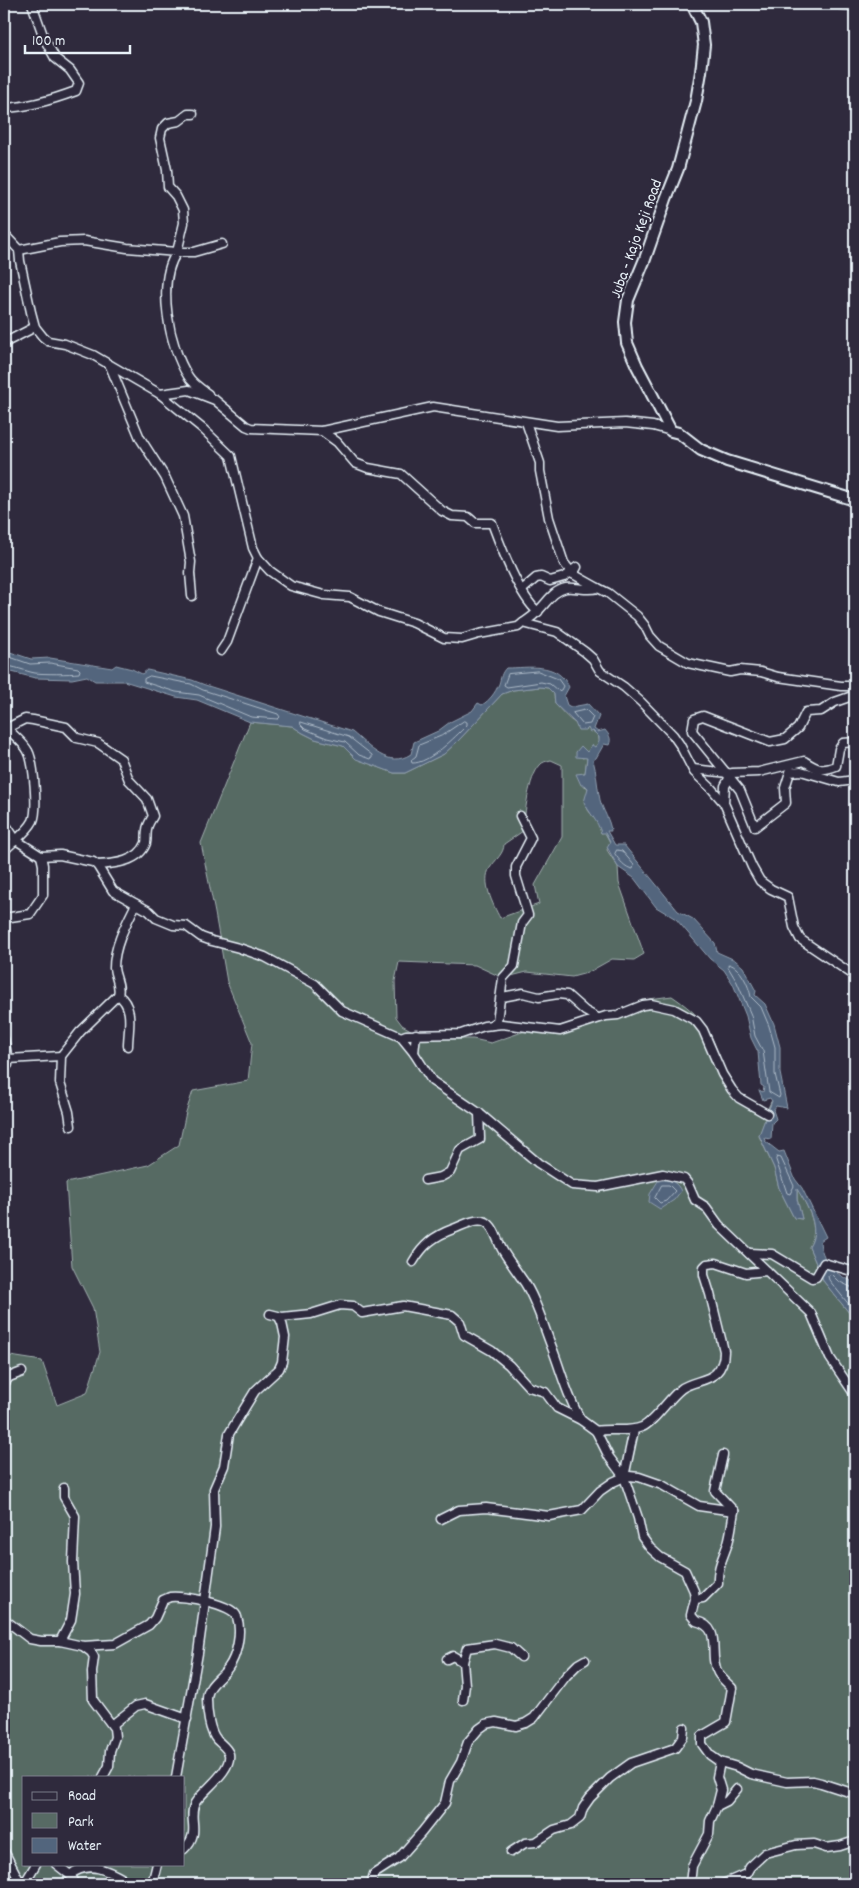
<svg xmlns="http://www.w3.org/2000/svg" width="859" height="1888" font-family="Dekko,sans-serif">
	<rect width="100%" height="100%" fill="#2f2a3d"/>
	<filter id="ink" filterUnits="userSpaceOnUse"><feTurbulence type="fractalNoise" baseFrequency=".02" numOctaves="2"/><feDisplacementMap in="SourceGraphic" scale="10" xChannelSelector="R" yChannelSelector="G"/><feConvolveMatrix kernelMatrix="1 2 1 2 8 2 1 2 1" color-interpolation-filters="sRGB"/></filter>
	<g filter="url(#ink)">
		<path fill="#576a64" stroke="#a0aeae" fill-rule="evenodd" d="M540,687L548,688L554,694L555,704C561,710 568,719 575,723C584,729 598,729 600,742C594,749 587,751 582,758L587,757L585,773H582L583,785L588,788V810L599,824L601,833L605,832L610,842L607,850L618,867L619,883L644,954L634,960L612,959L587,973L572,977L527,972L503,978L475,965L399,962L395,981L396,1017L402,1025L416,1033L451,1036L456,1039H473L491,1043L525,1031L577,1023L634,1008L649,999L672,996C685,1005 697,1014 706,1027C720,1048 722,1083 743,1098C750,1104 759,1108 766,1112L772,1100L759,1136L774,1168L779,1188L794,1218L802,1219L797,1199V1188C807,1206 821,1228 809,1247L824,1282L855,1320V1884H4V1355L42,1361L57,1405L87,1393L100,1352L93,1308L72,1266L66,1183L148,1165L179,1145L186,1112L193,1091L248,1081L252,1043L227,982L215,913L201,843L250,722L292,726L303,733L315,739L343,746L357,759L394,773H405L444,754L458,741L502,694L513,690ZM551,760L562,765V837L535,885L539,904L500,918C493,905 481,881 490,868C495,860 504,854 504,844L523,831C525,814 528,778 540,765C542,762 547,761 551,760ZM24,1777H184V1864H24Z"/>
		<g fill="#52657d" stroke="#8e9dae">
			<path d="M4,650L31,659L50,658L112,668L116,665L132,669L142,674L147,670L192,680L205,685L352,732C370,747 388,769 411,754L414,742L438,731L450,722L472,711L478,703L482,705C490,700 495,693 499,684C501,678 501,673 506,668C529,668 557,661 569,687L564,696L567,705L571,707L588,704L599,716L594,729L598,732L605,730C609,735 612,738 609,745L604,744L596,758L593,760C597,773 597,787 600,800C603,811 610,820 611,831H607L615,845H624L678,911L693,919L715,943L717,952L735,960L743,967L756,991L755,995L765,1004L774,1024L780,1047V1073L787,1108L776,1106L773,1110L776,1119L772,1123L771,1139L764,1138L765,1141L779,1152L784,1151L795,1179L802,1188L826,1237L820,1241C821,1258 834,1275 850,1280L855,1287V1320L824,1282L809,1247C821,1229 808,1206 797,1189V1199L802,1219L794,1218L779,1188L774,1168L759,1135L772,1101L770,1098L763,1100L759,1090L763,1092L764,1087L761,1085L758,1052L751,1038L746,1016L733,984L724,970L710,959L676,919L656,907L634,878L618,867L607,847L610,842L605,833H601C598,821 589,813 584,802L588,788L585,785H581L576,774L585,773L587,758L576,757V752L581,746L587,752L592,745L595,747L599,742V737L593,731L590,732L588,728L586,730H578L575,723L555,704L554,694L548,688L540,687L513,690L502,694L458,741L444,754L405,773H394L356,759L343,746L315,739L303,733L292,726L250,722L197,700L176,697L124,681H95L87,676L72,679L35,678L4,670Z"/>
			<path d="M664,1180C672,1180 677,1183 681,1191L674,1200L660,1209L649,1202L650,1194L658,1181Z"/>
		</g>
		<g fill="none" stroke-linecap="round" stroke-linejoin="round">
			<g stroke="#acb9c7" stroke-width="1">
				<path d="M4,655L30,664L50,663L78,668L80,670L79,673C70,674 43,674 35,673C24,671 15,666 4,666"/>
				<path d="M538,671L558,679L563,686L561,690L558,691L550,684L541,682L507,687L504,685L508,674Z"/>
				<path d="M150,676L191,684L203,690L278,714L280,717L278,719L251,717L199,695L176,692L144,682V679Z"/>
				<path d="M586,710L593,717L590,724L583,725L573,713Z"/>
				<path d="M464,721L467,722V725C455,737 429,764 412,763L411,760L416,756L419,745L441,736Z"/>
				<path d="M301,722L349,737L372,755V758L370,759L359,755L345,742L327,738L305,729L301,725Z"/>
				<path d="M617,850L622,851L634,865L633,869C625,868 619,860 615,854Z"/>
				<path d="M729,964C741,967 749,986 751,997L761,1007L769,1026L775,1047V1074L780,1095L779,1098L769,1092L763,1051L755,1036L751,1015L737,982L728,967Z"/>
				<path d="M777,1157L781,1158L794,1186L790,1194L787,1193L776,1160Z"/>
				<path d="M662,1185H669L675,1191L666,1201L660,1203L655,1198Z"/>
				<path d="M855,1289L838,1281L831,1274L828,1276L829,1280L855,1312"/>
			</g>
			<defs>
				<g id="minor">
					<path d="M832,4L855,6"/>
					<path d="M4,108C29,107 52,100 76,91L79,83L70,70L55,58L44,38L32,4"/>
					<path d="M193,114H188L179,121L168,123L162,129L160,138L167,170L168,187L176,196L183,210L184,223L177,252H194L222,244"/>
					<path d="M4,234L19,250L20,261L31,312L35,327L43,337L48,341L65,344L93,355L160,394L203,429L231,456L253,548L258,558L227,642L221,651"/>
					<path d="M19,250L60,242L84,241L127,248L177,252C156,282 169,347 188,376C192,383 201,389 208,394"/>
					<path d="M4,343L35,327"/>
					<path d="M110,366L140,438L165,477L183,516L191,562L190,573L192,596"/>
					<path d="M160,394L189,390L215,400L246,426L251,428L322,431L433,407L557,426L625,423L653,426L671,431"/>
					<path d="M526,422L540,463V471L549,518L564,563L573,574L598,588"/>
					<path d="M322,431L337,442L355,463L368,468L401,474L442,511L452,516L468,517L475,523H492C501,547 519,596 538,612"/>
					<path d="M258,558L270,571L291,586L324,595L350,597L379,612L414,623L444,638L462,639L479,634L518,627L523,623L557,632L585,652L593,659L600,671L624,687L641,702L673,735L680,745L694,772L711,788L724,803L752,867L760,881L771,889L788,897L794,927L800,939L855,976"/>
					<path d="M522,590L536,578L541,577L550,581L564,577L577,567L573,574"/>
					<path d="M523,623C529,619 535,615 539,610C548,601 553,591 566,588C577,587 588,591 598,588L608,593L637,616L645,626L650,636L659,646L688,663L730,672L740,670L761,672L778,677L841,686H855"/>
					<path d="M855,695L835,702L821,711L806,712L798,728L785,739L770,742L703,716L694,719L692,731L740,790L755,827L786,803L785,788L790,772L801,771L839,782L855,780"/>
					<path d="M7,728L25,719L33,720L66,727L77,738L98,743L121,759L129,780L147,799L153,816C151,820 147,825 147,830C146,834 147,839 146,843C139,862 114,864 97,865"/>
					<path d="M4,729L7,728C13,735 24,743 28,751C34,762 38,810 33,821C27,833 12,842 4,851"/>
					<path d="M693,769L728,773"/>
					<path d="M724,803L725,786L732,773L759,772L804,761C817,769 821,772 836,766L839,749L843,743L855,742"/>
					<path d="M4,826L8,828L16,840L41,856L60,855L93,862L97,865L113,891L149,911L156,918L173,925L186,926L201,937L212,941L239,948L265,957L315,984L342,1011L401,1037L414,1053L432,1081L479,1113L538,1163L572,1185L598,1187L663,1174L684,1179L688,1184L695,1200L706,1207L719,1225L811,1313L830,1358L855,1395"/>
					<path d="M4,918L30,914L43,895V865L41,856"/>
					<path d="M118,995C135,1007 128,1029 128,1046"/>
					<path d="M502,997L523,993L539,997L558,994L567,995L585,1011L596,1017"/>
					<path d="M491,1025L497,1021L503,978L514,966L522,923L528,915L516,876V867L531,838L520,816"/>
					<path d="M401,1037L406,1035L461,1034L484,1026L502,1024L560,1031L606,1016L618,1015L643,1005L651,1004L674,1009L696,1021L703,1030L722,1074L732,1090L739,1098L767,1114"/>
					<path d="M4,1039L8,1059L61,1056"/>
					<path d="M414,1053L416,1034"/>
					<path d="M4,1066L8,1065"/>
					<path d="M71,1126L69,1112L60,1083L61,1056L80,1032L118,995C121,985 115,978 114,968C114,946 126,924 136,904"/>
					<path d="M425,1180L441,1177L450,1172L460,1150L480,1139L479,1113"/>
					<path d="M749,1253L772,1254L812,1278L816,1277L824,1263L855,1272"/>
					<path d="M413,1262C423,1245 434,1236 453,1229C462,1226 476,1217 486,1222C496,1228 497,1242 503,1251C509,1261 516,1270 522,1279C534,1294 544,1327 551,1345C561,1370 567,1397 581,1420"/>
					<path d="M270,1314L282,1317L311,1314L340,1305L353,1306L362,1313L403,1306L452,1315L460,1322L464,1335L492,1351L509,1365L529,1387L545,1392L557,1408L581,1420L596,1431L609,1457L624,1477L638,1518L642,1537L650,1548L660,1557L685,1571L694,1591L695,1599L691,1615L696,1621C724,1628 707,1654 718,1673C721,1678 727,1683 732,1688L726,1722L702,1736V1744L710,1755L720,1762L737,1767L751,1774L787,1782L813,1781L821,1783L855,1794"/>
					<path d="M4,1384L9,1377L22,1372"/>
					<path d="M596,1431C612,1428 627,1433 642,1427C653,1423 670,1397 681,1389C691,1381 707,1382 716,1373C722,1367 724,1359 724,1351L710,1294L704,1275V1267L707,1264L716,1263L746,1273L767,1271"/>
					<path d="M723,1455L715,1491L734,1511"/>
					<path d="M624,1477L634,1430"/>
					<path d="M441,1519L459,1510L486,1508L549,1516L582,1510L600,1491L613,1482L624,1477L629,1476L639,1477L662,1485L699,1506L734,1511"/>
					<path d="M695,1599L703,1598L718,1583C717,1568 723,1558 728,1543C731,1533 732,1522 734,1511"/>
					<path d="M4,1619L30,1639L41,1641H60L83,1646L115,1644L149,1625L155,1618L163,1600C165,1599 168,1598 170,1597C182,1595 234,1604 237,1617C242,1632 237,1656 228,1668C220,1679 207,1685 207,1699C207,1711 209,1731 217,1740C221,1744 227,1748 229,1754C232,1771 203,1790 195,1803C187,1819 202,1832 184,1849"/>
					<path d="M60,1641L71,1620L75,1594L73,1562L75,1516L64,1497V1488"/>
					<path d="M83,1646L91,1652L94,1657L92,1672L93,1700L114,1728L115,1737L110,1751L109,1766L103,1777"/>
					<path d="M447,1659L453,1656L463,1662"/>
					<path d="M463,1700L465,1685L463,1662L467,1648L495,1644L511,1648L521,1657"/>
					<path d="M112,1725L136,1706L145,1704L187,1719"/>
					<path d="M176,1777L198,1653L215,1527L214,1489L224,1466L229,1434L236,1422L255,1391L279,1369L282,1362L285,1337L282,1323L279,1317"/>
					<path d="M717,1806L727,1801L737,1789"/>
					<path d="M4,1851L21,1884"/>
					<path d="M511,1852L525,1843L536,1842L554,1830L571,1825L580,1818L583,1808L590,1798L610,1778L631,1763L675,1748L683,1737L684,1728"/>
					<path d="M56,1864L70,1875L76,1884"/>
					<path d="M70,1875C91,1858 112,1873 132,1884"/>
					<path d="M24,1884L36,1864"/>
					<path d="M152,1884L157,1864"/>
					<path d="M371,1884L374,1874L399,1858L422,1832L445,1803L450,1781L461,1762L468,1742L479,1729L486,1724L496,1722L516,1726L526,1723L534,1718L566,1676L578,1664L585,1660"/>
					<path d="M690,1884L692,1866L709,1834L710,1821L717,1806L721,1790L717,1777L720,1762"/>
					<path d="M723,1884L746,1874L750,1867L765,1853L796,1845L814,1844L826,1848L840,1846L855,1841"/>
				</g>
				<path id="major" d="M692,4L701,22L704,45L701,72L696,101L678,169L666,199L645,259L628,300L625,322L627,343L637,366L671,431L679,433L701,450L727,461L855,500"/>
			</defs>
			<use href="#minor" stroke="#e8f1f8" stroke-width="11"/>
			<use href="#major" stroke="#e8f1f8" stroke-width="14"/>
			<use href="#minor" stroke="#2f2a3d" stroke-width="8"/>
			<use href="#major" stroke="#2f2a3d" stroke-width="10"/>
		</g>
	</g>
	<g text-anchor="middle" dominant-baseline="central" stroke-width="4" stroke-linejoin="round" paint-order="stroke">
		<g font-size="16" fill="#e8f1f8" stroke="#2f2a3d">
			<text transform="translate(637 239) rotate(-70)">Juba - Kajo Keji Road</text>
		</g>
	</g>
	<rect width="859" height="1888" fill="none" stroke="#2f2a3d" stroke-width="20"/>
	<rect x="10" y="10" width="839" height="1868" fill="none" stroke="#e8f1f8" stroke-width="2" filter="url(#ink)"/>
	<rect x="22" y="1776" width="162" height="90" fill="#2f2a3d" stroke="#797a88"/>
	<rect x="32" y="1792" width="25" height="8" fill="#2f2a3d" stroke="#797a88"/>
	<text x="68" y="1800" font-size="15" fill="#e8f1f8">Road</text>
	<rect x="32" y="1813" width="25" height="15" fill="#576a64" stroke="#797a88"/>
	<text x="68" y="1826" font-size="15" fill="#e8f1f8">Park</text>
	<rect x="32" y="1838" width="25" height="15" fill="#52657d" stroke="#797a88"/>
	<text x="68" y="1850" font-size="15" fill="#e8f1f8">Water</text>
	<path d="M25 45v8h105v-8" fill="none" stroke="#e8f1f8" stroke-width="2.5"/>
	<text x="32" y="45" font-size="15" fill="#e8f1f8" stroke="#2f2a3d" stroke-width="4" paint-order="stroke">100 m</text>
</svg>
